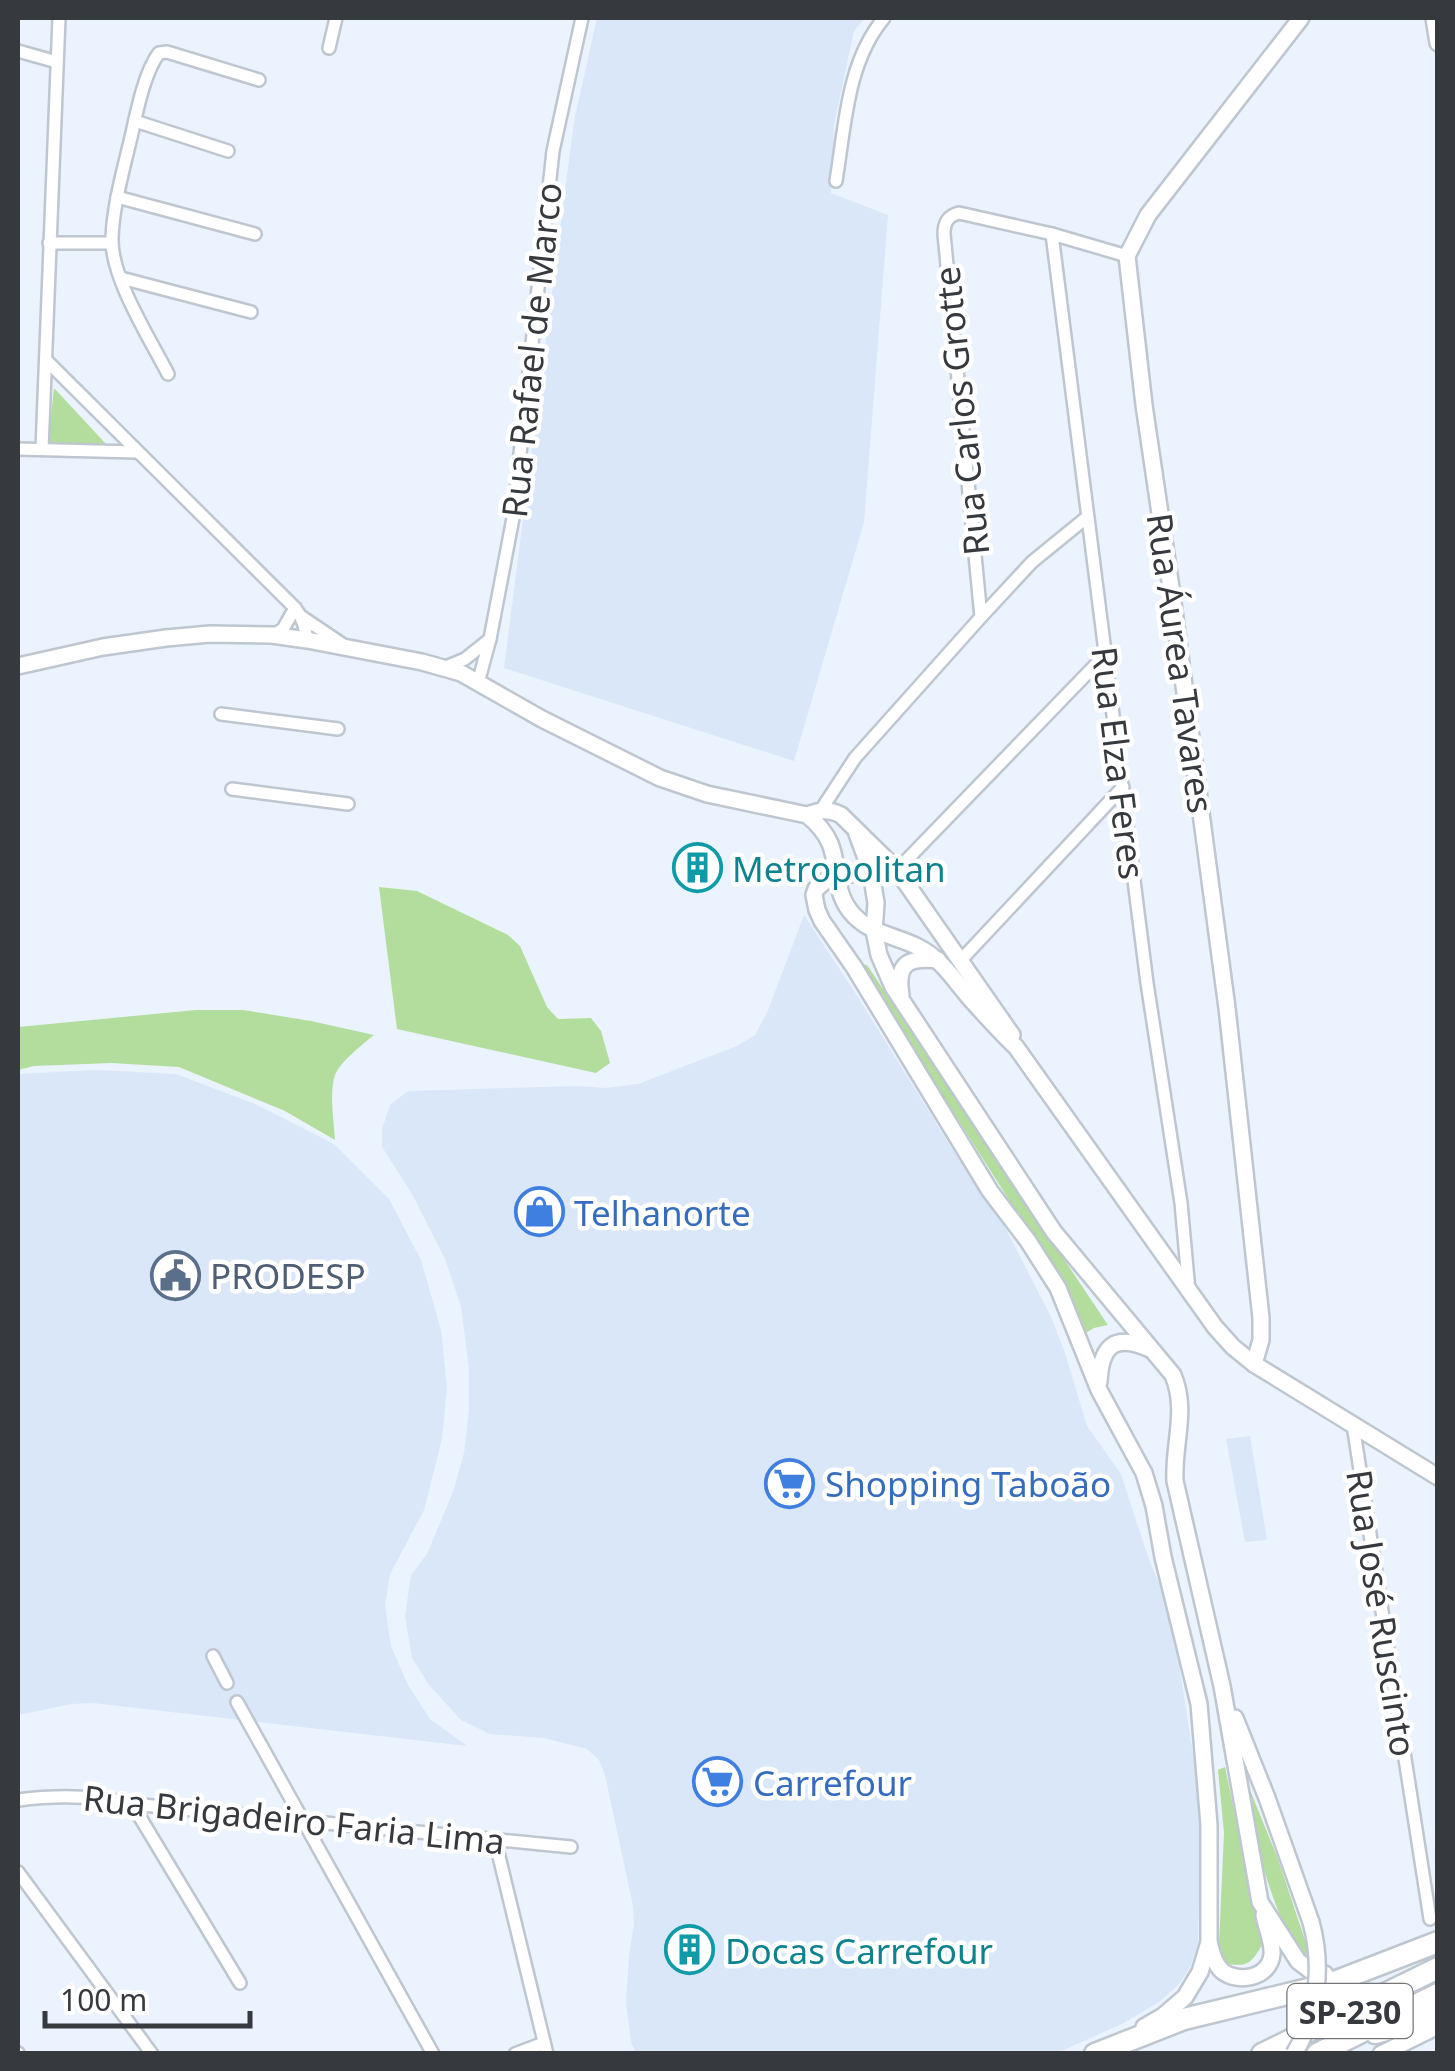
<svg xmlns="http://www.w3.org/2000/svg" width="1455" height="2071" font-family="'Noto Sans',sans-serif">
	<rect width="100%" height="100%" fill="#ebf3fe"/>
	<g fill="#dae7f8">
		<path d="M597,18H865L854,31L834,125L831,193L888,215L864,522L794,761L504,668L574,121Z"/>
		<path d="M804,915L856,994L949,1144L1005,1227L1051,1317L1064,1350L1087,1426L1121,1474L1147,1554L1161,1589L1179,1664L1197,1780L1200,1854L1198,1943L1191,1965L1180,1983L1162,2000L1124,2023L1057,2053H636L631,2042L626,2002L629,1956L634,1924L633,1906L605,1775L599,1760L587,1749L544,1738L490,1734L461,1720L429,1685L412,1658L405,1616L411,1575L427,1554L453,1492L464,1453L469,1410V1369L461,1306L445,1259L412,1194L382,1147V1129L390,1105L408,1091L577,1086L605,1088L638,1084L737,1046L755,1035L767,1013Z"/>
		<path d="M96,1070L176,1074L255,1104L334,1144L389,1199L421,1260L441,1330L447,1388L442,1439L424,1510L390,1574L385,1605L391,1646L408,1685L430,1719L467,1746L93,1703L72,1704L18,1715V1074Z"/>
		<path d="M1250,1436L1267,1540L1245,1542L1226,1439Z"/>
	</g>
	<g fill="#b3dd9c">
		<path d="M54,388L106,444H48Z"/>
		<path d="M379,887L417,891L508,935L520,946L547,1007L558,1019L591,1018L601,1031L610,1063L596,1073L397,1029Z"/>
		<path d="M859,964L867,965L1108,1325L1094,1328L1084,1334L1039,1247Z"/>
		<path d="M196,1010H243L311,1021L374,1035C363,1044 340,1062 335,1075C329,1092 334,1122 335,1140L285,1111L179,1067L111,1063L34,1066L18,1070V1027Z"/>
		<path d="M1239,1763L1278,1859L1308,1949L1306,1956C1268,1919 1252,1817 1239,1763Z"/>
		<path d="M1225,1767L1262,1945C1250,1966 1247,1966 1223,1964L1219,1943L1224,1833L1218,1770Z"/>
	</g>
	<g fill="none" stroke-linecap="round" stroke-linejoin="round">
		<defs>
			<g id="street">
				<path d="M329,48L336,18"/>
				<path d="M18,51L57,62"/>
				<path d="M135,121L228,151"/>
				<path d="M836,181C845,126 847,62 884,18"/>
				<path d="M117,197L255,234"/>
				<path d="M1052,234L1147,983L1181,1203L1189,1291"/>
				<path d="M49,243H112"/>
				<path d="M121,278L251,312"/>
				<path d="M47,361L295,608C303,618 305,627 307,640"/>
				<path d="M168,374C150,339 111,278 112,239C113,204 124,168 132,133C137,110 145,71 159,53L167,52L259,80"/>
				<path d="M18,449L136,452"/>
				<path d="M42,449L59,18"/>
				<path d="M302,617L345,646"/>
				<path d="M981,617L944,234C944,222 948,216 959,213L1052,234L1127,256"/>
				<path d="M273,635L283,629L295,608"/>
				<path d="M443,668L465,659L490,639"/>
				<path d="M478,683L490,639L513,518L553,151L582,18"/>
				<path d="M221,714L338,729"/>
				<path d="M232,789L348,804"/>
				<path d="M819,813L855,758L981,617L1032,562L1086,518"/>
				<path d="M897,870L1105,655"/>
				<path d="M961,960L1123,787"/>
				<path d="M1353,1425L1430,1919"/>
				<path d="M213,1656L227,1683"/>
				<path d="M237,1702L433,2054"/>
				<path d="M18,1800C57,1795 93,1795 132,1804L571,1847"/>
				<path d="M132,1804L240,1983"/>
				<path d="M495,1840L547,2054"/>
				<path d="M18,1872L152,2054"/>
				<path d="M18,2053V2054"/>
				<path d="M515,2054L544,2043"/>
			</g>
			<g id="secondary">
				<path d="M1434,18L1438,43"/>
				<path d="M18,666L103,647L166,638L210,634L272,635L307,640L422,662L461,673L542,719L660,778L707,794L807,815C849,848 826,879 850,911C868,934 895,935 918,947C940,958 953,978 968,996C984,1014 999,1031 1016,1047L1215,1327L1233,1347L1254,1364L1438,1477"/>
				<path d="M807,815C820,810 828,809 841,815L897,870L1012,1035"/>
				<path d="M856,831L871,872L876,903L874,931L879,955L893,987L1054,1232L1173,1375C1188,1411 1173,1443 1175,1481L1222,1686L1260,1902L1298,1961L1311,1971L1325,1974"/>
				<path d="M897,870L838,875L824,882L816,889L814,895L817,910L822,921L854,967L990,1191L1028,1241L1058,1288L1099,1390L1144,1473L1154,1506L1163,1557L1199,1704L1209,1825V1942L1200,1972L1185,1997L1163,2016L1144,2027"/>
				<path d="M901,995C896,963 908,957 938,960"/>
				<path d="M1254,1364L1261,1340V1318L1227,1008L1171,588L1144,405L1127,256L1148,215L1301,18"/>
				<path d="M1099,1382C1101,1346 1114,1333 1150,1349"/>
				<path d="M1235,1718L1267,1798L1311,1922"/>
				<path d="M1209,1942C1212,1953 1214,1963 1222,1971C1238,1984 1270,1978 1272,1954C1273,1942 1266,1927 1264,1915"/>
				<path d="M1381,2054L1438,2026"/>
			</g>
			<g id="highway">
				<path d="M1375,2033L1438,2016"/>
				<path d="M1095,2054L1184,2019L1329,1984L1438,1942"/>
				<path d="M1262,2054L1438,1968"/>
				<path d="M1317,2054L1438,1994"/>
			</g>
		</defs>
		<use href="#street" stroke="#bec6d0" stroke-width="16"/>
		<use href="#secondary" stroke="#bec6d0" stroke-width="20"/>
		<use href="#highway" stroke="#bec6d0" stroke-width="25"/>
		<use href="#street" stroke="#fff" stroke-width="11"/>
		<use href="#secondary" stroke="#fff" stroke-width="15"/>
		<use href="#highway" stroke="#fff" stroke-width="20"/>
		<defs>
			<path id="secondary-bridge" d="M1294,2054C1318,2014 1323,1966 1311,1922"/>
		</defs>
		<use href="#secondary-bridge" stroke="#bec6d0" stroke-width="20" stroke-linecap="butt"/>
		<use href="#secondary-bridge" stroke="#fff" stroke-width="15"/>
	</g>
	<defs>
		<symbol id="building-ring" viewBox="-11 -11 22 22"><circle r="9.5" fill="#fff" stroke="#0f9aa8" stroke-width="1.5"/><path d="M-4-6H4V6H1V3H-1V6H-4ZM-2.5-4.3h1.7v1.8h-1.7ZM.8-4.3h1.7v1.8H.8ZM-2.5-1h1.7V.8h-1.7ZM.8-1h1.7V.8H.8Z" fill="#0f9aa8"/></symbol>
		<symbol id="shop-ring" viewBox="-11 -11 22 22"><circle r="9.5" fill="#fff" stroke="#3f7fe0" stroke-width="1.5"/><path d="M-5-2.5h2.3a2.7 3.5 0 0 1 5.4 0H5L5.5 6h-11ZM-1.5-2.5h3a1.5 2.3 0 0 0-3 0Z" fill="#3f7fe0"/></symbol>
		<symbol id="civic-ring" viewBox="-11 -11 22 22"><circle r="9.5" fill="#fff" stroke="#5c6f8a" stroke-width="1.5"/><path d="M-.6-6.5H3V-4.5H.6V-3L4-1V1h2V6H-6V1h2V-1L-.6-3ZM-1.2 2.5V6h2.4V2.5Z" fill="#5c6f8a"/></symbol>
		<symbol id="supermarket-ring" viewBox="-11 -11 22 22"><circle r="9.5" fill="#fff" stroke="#3f7fe0" stroke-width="1.5"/><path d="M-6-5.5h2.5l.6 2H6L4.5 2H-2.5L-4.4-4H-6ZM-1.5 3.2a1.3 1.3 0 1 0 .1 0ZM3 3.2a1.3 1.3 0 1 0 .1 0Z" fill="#3f7fe0"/></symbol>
	</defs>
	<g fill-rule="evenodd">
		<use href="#building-ring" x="670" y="840" width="55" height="55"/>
		<use href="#shop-ring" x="512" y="1184" width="55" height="55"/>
		<use href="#civic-ring" x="148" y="1248" width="55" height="55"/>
		<use href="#supermarket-ring" x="762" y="1456" width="55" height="55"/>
		<use href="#supermarket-ring" x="690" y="1754" width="55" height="55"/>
		<use href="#building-ring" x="662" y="1922" width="55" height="55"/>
	</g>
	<g text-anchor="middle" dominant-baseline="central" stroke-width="9" stroke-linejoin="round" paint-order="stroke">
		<rect fill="#fff" stroke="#727477" stroke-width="2.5" x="1287.5" y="1984" width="125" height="54" rx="8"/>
		<g font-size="32" font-weight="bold" fill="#36393d">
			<text x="1350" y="2011">SP-230</text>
		</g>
		<g font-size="35" fill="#36393d" stroke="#fff">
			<text transform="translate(531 350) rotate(-84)">Rua Rafael de Marco</text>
			<text transform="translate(961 411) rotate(-96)">Rua Carlos Grotte</text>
			<text transform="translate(1181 663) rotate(82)">Rua Áurea Tavares</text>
			<text transform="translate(1119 763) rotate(83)">Rua Elza Feres</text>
			<text transform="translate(1382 1613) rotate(81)">Rua José Ruscinto</text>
			<text transform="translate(294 1819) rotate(6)">Rua Brigadeiro Faria Lima</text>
		</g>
		<g font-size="35" fill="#0d838f" stroke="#fff" text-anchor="start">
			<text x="732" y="868">Metropolitan</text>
			<text x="725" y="1950">Docas Carrefour</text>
		</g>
		<g font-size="35" fill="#366cbe" stroke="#fff" text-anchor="start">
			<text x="574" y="1212">Telhanorte</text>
			<text x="825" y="1483">Shopping Taboão</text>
			<text x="753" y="1782">Carrefour</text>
		</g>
		<g font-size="35" fill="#4e5e75" stroke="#fff" text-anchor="start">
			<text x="210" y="1275">PRODESP</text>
		</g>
	</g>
	<rect width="1455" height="2071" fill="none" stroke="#36393d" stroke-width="40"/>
	<path d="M45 2011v15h205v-15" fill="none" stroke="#36393d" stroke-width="5"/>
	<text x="60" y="2011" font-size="30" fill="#36393d" stroke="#ffffff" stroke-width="8" paint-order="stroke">100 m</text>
</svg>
